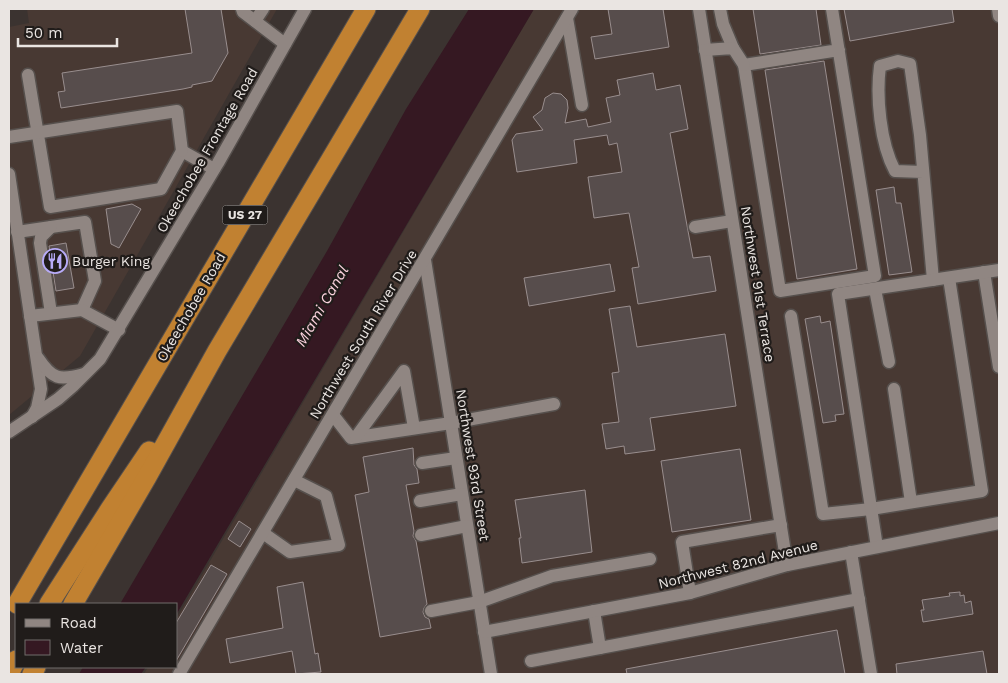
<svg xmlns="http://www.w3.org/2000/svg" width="1008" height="683" font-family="'Work Sans',sans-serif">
	<rect width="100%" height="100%" fill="#3b3330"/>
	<g fill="#483933">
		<path d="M27,9H277L80,356L9,415V27L29,23Z"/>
		<path d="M534,9H999V674H144L148,667H176V619Z"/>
	</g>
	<g fill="#351822">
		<path d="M469,9H534L176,615V604H120L327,251L406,109Z"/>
		<path d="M83,667H146L141,674H79Z"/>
	</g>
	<g fill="#574d4c" stroke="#998e8e">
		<path d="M185,9H221L228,53L212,81L192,85V87L183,89L61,108L58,92L65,91L62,73L192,53Z"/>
		<path d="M608,9H663L669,47L595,59L591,37L612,34Z"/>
		<path d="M753,9H816L821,45L760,54Z"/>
		<path d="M844,9H952L954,22L850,41Z"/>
		<path d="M824,61L857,269L797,279L765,70Z"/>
		<path d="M653,73L656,90L680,85L688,129L670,133L693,258L710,256L716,291L638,304L632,268L639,267L629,213L594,218L588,177L622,172L617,143L609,145L607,135L574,140L577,163L517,172L512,140L516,134L543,130L533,117L542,110L545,98L553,93L561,94L567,100L568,108L565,123L586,119L588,127L611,122L606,98L620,95L617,80Z"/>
		<path d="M894,187L896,203H901L912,272L889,275L876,190Z"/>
		<path d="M132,204L141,209L119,248L111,244L106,209Z"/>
		<path d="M66,243L74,288L56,291L49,246Z"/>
		<path d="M610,264L615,291L529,306L524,278Z"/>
		<path d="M630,306L637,347L725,334L736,406L650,418L655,450L625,454L624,446L606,449L602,424L619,422L612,373L619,372L609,309Z"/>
		<path d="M820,316L821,323L830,321L844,414L835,415L836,421L823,423L805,319Z"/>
		<path d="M413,448L414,465L417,469L419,483L406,485L414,531L413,536L416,541L427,604L424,608L423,612L425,617L429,619L431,628L380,637L355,495L369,492L363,457Z"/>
		<path d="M740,449L751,520L672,532L661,461Z"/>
		<path d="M585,490L592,552L522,563L519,538H521L515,500Z"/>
		<path d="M239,521L251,529L240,547L228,539Z"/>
		<path d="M211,565L227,574L176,661V623Z"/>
		<path d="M303,582L315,654L318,653L321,672L296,674L292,651L230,663L226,639L283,628L277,587Z"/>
		<path d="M960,592V596L964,595L965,603L971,601L973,614L923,622L921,610H924L922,600L950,596L949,593Z"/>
		<path d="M837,630L845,674H627L626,669Z"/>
		<path d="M983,651L987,674H897L896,664Z"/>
	</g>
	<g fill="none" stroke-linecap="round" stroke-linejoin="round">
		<defs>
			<g id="minor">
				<path d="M242,9L243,12L285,44"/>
				<path d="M699,9L787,565"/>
				<path d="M720,9L723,24L733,48"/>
				<path d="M832,9L875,276L780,291L744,65L839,50"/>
				<path d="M998,9L999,16"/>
				<path d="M567,18L582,105"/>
				<path d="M255,21L263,9"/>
				<path d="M705,50L733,48L744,65"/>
				<path d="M28,75L50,207L161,189L182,151L214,169"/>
				<path d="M9,137L177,111L182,151"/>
				<path d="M923,172L895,171C880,143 876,96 880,66L898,61L910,64L920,135L933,280"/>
				<path d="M9,174L41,389L37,408L32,417"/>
				<path d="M695,227L732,221"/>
				<path d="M17,232L85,222L95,281L82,310"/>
				<path d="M425,260L491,674"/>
				<path d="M984,272L999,367"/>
				<path d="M875,289L889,362"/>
				<path d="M51,313L40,243L41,237L51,227"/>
				<path d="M30,316L82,310L119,330"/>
				<path d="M791,316L823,514L871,509L982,491L949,278"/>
				<path d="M38,358C52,379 59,381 84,374"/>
				<path d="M894,389L911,502"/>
				<path d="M333,415L351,438L451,423L554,404"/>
				<path d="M9,432L58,399L73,386L100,359L218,163L305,9"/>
				<path d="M356,437L404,371L414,428"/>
				<path d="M422,463L456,458"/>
				<path d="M420,501L462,494"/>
				<path d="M263,533L290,552L339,545L326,496L294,480"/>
				<path d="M421,535L467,526"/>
				<path d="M877,547L838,294L999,270"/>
				<path d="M851,552L871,674"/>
				<path d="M690,593L682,542L781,525"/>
				<path d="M431,611L479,602L552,576L650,559"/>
				<path d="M594,611L600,648"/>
				<path d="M484,632L690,593L787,565L999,523"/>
				<path d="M531,661L859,599"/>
				<path d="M179,674L572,9"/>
			</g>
			<g id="highway">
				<path d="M17,604L366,9"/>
				<path d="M49,604L110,509L149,451"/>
				<path d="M73,604L147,477L217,351L420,9"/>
				<path d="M9,674L16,660"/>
				<path d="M32,674L36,667"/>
			</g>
		</defs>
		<use href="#minor" stroke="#56504d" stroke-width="15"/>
		<use href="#highway" stroke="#56504d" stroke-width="21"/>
		<use href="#minor" stroke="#908682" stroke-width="12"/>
		<use href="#highway" stroke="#c18131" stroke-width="19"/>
	</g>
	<defs>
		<symbol id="restaurant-ring" viewBox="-11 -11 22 22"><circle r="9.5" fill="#201c1a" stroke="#b7abf8" stroke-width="1.5"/><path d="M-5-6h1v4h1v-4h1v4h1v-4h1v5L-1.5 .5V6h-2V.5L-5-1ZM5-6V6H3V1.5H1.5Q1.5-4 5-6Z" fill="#b7abf8"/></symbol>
	</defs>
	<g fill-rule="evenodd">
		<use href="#restaurant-ring" x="41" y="247" width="28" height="28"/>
	</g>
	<g text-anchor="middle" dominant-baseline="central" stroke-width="4.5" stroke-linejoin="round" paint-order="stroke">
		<rect fill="#201c1a" stroke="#ada9a6" stroke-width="1" x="222.5" y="205.5" width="45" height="19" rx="4"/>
		<g font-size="12" font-weight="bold" fill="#eae5e2">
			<text x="245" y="215">US 27</text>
		</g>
		<g font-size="14" fill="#eae5e2" stroke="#201c1a">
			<text transform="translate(207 150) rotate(-60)">Okeechobee Frontage Road</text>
			<text transform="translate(758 284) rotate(81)">Northwest 91st Terrace</text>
			<text transform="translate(191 307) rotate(-60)">Okeechobee Road</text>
			<text transform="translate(363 334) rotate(-59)">Northwest South River Drive</text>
			<text transform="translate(473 465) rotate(81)">Northwest 93rd Street</text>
			<text transform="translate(738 564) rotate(-14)">Northwest 82nd Avenue</text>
		</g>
		<g font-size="14" fill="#eae5e2" stroke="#201c1a" text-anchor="start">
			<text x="72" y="261">Burger King</text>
		</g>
		<g font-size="15" font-style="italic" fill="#fbd3de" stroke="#201c1a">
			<text transform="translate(322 306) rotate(-60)">Miami Canal</text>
		</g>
	</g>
	<rect width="1008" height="683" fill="none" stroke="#eae5e2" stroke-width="20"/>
	<rect x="15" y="603" width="162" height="65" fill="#201c1a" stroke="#716c6a"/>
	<rect x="25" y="619" width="25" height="8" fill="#908682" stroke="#716c6a"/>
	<text x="60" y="628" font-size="15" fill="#eae5e2">Road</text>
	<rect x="25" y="640" width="25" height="15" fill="#351822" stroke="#716c6a"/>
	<text x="60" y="653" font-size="15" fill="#eae5e2">Water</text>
	<path d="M18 38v8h99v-8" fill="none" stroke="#eae5e2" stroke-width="2.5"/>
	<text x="25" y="38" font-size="15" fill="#eae5e2" stroke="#201c1a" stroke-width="4" paint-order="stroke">50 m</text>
</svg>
